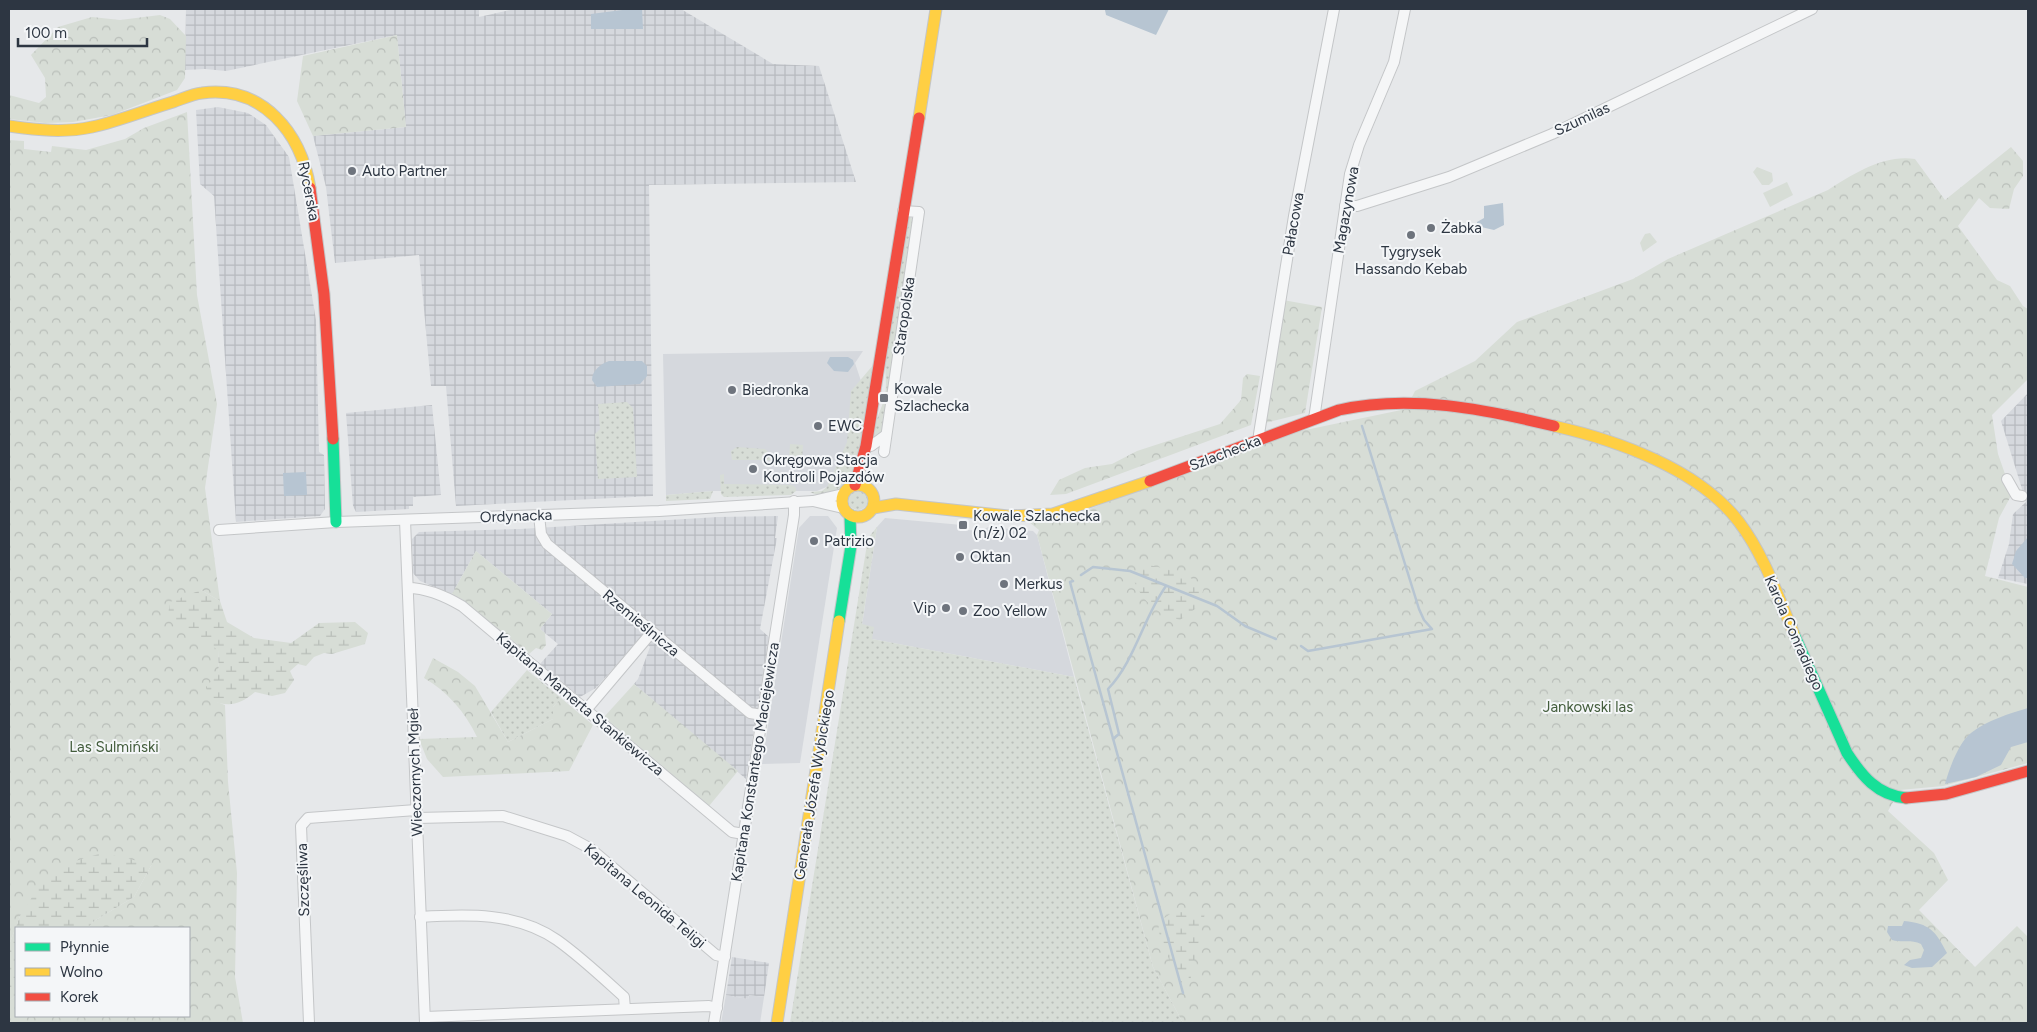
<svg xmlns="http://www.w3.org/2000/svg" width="2037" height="1032" font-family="Figtree,sans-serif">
	<defs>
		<pattern id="industrial-grid" width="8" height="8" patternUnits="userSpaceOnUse" patternTransform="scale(1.25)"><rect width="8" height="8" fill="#d5d8dd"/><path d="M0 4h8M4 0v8" fill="none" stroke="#b7babf"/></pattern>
		<pattern id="grass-dots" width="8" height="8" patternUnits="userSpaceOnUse" patternTransform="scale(1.25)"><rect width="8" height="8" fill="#d7ddd6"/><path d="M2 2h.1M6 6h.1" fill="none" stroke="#b9beb9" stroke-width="1.8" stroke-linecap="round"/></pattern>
		<pattern id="forest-crowns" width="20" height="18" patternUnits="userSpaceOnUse" patternTransform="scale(1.25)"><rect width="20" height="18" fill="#d7ddd6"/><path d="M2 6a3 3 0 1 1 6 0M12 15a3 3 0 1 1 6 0" fill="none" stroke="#b9beb9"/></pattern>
		<pattern id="wetland-marsh" width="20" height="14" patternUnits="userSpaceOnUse" patternTransform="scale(1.25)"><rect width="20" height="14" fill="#d7ddd6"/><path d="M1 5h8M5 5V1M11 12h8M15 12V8" fill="none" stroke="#b9beb9"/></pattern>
	</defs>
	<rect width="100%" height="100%" fill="#e6e8ea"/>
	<g fill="#d5d8dd">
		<path d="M863,351L855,363L861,381L848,461L831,485L817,491H713L666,495L663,354Z"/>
		<path d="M810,516H828L837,528L800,763L762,764L799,528Z"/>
		<path d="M885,518L962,525L968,530L981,531L988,527L1033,531L1037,535L1074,677L872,639L862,625L877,527Z"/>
		<path d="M726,995L748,999L749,995L764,997L760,1023H721Z"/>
	</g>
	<g fill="url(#industrial-grid)">
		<path d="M186,9H479V17L515,9H681L773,64L819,66L856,182L649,185L653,496L456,506L446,386H431L419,255L335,263L326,187L313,136L406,127L397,35L226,71L205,69L185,70Z"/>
		<path d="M218,107L248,113L266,125L289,157L316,320L319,452L324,455L325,509L320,516L236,522L214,196L200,184L196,110Z"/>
		<path d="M2028,393V584L1998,578L2009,544L2013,514L2026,502L2001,421Z"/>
		<path d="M432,405L441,495L413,497V506H409V509L356,512L353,506L346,413Z"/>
		<path d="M778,516L775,538H777L760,629L769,637L746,779L634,684L638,679L650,647L640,638L596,688L580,697L540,664L558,644L540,629L552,614L476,551L452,594L420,581L413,573L412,539L419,532L520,529L718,517Z"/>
		<path d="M732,957L769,963L764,997L749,995L748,999L726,995Z"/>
	</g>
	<g fill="url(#grass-dots)">
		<path d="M910,217L915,221L881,434L874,440C874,425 878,416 883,403C888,390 885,374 885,360L908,218Z"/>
		<path d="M874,364C870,388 863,466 849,481C844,487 836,490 829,492C822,494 817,496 810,492L822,491L827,487L847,442L851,391Z"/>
		<path d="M627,402L633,408L637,477L598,479L595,434L600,429L598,404Z"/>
		<path d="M790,444L803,445L802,460L799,464H795L789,459Z"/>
		<path d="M737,447L765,449L776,460L774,463L773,460H732L731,451Z"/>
		<path d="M724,474V484L792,485L796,488V491L791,495L724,497L721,494L720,475Z"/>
		<circle cx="858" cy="500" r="10"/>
		<path d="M713,491L710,499L666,501V495Z"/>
		<path d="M877,527L862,624L874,627L872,639L1074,677L1153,967L1183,1023H790L868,538Z"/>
		<path d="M527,670L561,698L553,707V719L508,742L491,712Z"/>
	</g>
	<g fill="url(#forest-crowns)">
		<path d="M160,15L170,19L186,36L185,78L177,90L112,115L73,122L45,123L9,119V95L39,103L46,97L45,78L31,55L58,27L92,17L120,20Z"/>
		<path d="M397,35L406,127L313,136L297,101L303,56Z"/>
		<path d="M187,112L197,295L217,404L205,488L220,601L201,590L218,650L219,673L209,699L225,705L228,782L237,873L235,977L243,1023H9V1001L16,995V1016H189V928H88L94,921L134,897L152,864L20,916L9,945V140L24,141V149L51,152L52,146L86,150L125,139L144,128Z"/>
		<path d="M2011,147L2023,161V176L2014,189L2009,209L1990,208L1979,198L1958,226L1997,280L2010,286L2023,306L2028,309V379L1992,415L1998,454L2012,494L1999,518L1985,576L2028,587V763L1943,786L1900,790L1888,811L1934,853L1948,880L1919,910L1975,967L2017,926L2028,937V1023H1183L1153,967L1037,535L1039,530L1029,522L1052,523L1291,433L1406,409L1415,391L1475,361L1517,322L1633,279L1668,259L1828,190C1853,174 1884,154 1915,159L1945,200Z"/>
		<path d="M1283,300L1322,307L1305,413L1261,424Z"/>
		<path d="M1247,374L1260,376L1251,425L1066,494L1050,495L1059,480L1085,468L1112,464L1137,451L1220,424L1241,400L1243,378Z"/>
		<path d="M476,551L552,614L540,629L545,633L546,645L542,650L536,648L529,654L463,600L452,594Z"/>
		<path d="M433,658L458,672L475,686L508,742L553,719V707L561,698L593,725L569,771L443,777L427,759L419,739L477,737C465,712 448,692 424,678Z"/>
		<path d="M634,684L738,771L709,806L604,717Z"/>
	</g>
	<g fill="url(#wetland-marsh)">
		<path d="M1145,564L1183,573L1204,587L1199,606L1180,620C1157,614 1143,602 1134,581Z"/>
		<path d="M201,590L220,601L227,622L254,638L291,643L319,623L355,622L368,633L365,644L332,654L324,653L314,657L306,666L298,664L290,671L294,680L285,693L272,696L255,692C238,706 229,707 209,700L206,687L219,673L218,650L168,615L170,602Z"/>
		<path d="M102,853L152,864L134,897L94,921L88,928H16V995L9,1001V945L20,916L42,882L62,865Z"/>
		<path d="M1173,912L1205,913L1190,981L1178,983L1158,930L1160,921Z"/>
	</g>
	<g fill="#d7ddd6">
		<path d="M1757,167L1772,173L1773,181L1769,185H1762L1753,172Z"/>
		<path d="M1787,182L1793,195L1770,207L1763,193Z"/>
		<path d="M1650,233L1657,242L1643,252L1640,243L1645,234Z"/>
	</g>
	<g fill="#b7c5d2">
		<path d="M630,9H642L643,29H591V14Z"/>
		<path d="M1169,9L1156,35L1106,15L1105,10Z"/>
		<path d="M1503,203L1504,225L1494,230L1477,226V222L1484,218V206Z"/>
		<path d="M830,357H848L853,360L854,364L848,372L834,371L827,363Z"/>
		<path d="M609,361H642L647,366V376L640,384L597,387L592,380C592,370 601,364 609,361Z"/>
		<path d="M306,472L307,495L284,496L283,473Z"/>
		<path d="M2028,537V578H2025L2012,564L2016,551Z"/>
		<path d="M2028,708V742L2011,747L2001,765L1976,777L1945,784C1949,769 1959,742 1971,733C1987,720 2009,714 2028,708Z"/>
		<path d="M1904,921C1930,924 1935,930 1947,953L1932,967L1912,968L1904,965L1910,960L1921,958L1924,950L1921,944C1911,939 1903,943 1892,940L1887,932L1888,926H1902Z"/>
	</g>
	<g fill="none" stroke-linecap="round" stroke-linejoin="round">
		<g stroke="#b7c5d2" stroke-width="2.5">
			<path d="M1081,575L1093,567L1130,571L1217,606L1245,626L1276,639"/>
			<path d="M1073,581L1070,582L1183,993"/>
			<path d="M1301,646L1308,651L1432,629L1424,620L1419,609L1362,426"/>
			<path d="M1113,739L1119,734L1108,689C1135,661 1143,618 1166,586"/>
		</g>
		<defs>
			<g id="street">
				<path d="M1345,206H1357L1449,177L1552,134L1812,9"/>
				<path d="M1314,419L1350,174L1359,145L1394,62L1405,9"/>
				<path d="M1260,439L1259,434L1294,216L1334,9"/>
				<path d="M866,446H871L886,435"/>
				<path d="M884,452L919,212L903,211"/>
				<path d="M2007,479L2016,495L2022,496"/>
				<path d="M813,501L843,508"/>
				<path d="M539,515L541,534L547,544L750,713L762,715"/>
				<path d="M405,520L425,1023"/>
				<path d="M219,530L336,522L659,511L813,501L843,494"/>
				<path d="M408,588C427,588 445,596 462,606L732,832L744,834"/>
				<path d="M586,710L652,632"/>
				<path d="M417,818L503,816L567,836L591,849L716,955L725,957"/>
				<path d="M420,917C467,914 517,912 557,940C581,957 603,978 624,997L625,1009"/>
				<path d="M425,1017L709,1006L717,1008"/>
				<path d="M309,1023L301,826L308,818L416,810"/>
				<path d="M714,1023L794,515V501"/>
			</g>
			<g id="fast">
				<path d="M333,439L336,522"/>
				<path d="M839,621L851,546L850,515"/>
				<path d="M1794,634L1847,753C1862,776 1877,795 1906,798"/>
			</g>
			<g id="slow">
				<path d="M919,118L936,9"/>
				<path d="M9,126C38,130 64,133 92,127C119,121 146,110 173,102C182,99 192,94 202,93C263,85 301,133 310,188"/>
				<path d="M1554,426C1616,440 1699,469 1739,522C1764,555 1778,596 1794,634"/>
				<circle cx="858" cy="501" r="16"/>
				<path d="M873,508L896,504L1008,516L1053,514L1150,481"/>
				<path d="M777,1023L839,621"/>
			</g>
			<g id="jam">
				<path d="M310,188L324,294L333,439"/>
				<path d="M1150,481L1339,410C1410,394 1484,409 1554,426"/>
				<path d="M855,485L866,446L919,118"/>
				<path d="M1906,798L1946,794L2028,771"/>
			</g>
		</defs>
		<use href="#street" stroke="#c4c6c8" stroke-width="12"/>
		<use href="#fast" stroke="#c4c6c8" stroke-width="13"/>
		<use href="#slow" stroke="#c4c6c8" stroke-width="13"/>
		<use href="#jam" stroke="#c4c6c8" stroke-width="13"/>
		<use href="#street" stroke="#f5f6f7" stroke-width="10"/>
		<use href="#fast" stroke="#16e098" stroke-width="11"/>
		<use href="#slow" stroke="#ffcf43" stroke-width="11"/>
		<use href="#jam" stroke="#f24e42" stroke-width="11"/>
	</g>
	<g fill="#6e747d" stroke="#f4f6f8" stroke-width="2">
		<circle cx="352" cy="171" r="5"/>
		<circle cx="1431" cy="228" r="5"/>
		<circle cx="1411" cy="235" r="5"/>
		<circle cx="732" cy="390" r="5"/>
		<rect x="879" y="393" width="10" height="10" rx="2.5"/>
		<circle cx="818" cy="426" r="5"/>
		<circle cx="753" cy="469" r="5"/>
		<rect x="958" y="520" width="10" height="10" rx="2.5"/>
		<circle cx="814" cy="541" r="5"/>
		<circle cx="960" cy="557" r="5"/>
		<circle cx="1004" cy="584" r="5"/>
		<circle cx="946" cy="608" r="5"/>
		<circle cx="963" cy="611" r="5"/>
	</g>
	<g text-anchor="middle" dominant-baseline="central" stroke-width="4" stroke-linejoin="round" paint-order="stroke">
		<g font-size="15" fill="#2d3642" stroke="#f4f6f8">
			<text transform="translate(1582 119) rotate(-25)">Szumilas</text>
			<text transform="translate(309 191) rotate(79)">Rycerska</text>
			<text transform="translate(1346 210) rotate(-80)">Magazynowa</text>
			<text transform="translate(1293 224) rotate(-80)">Pałacowa</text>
			<text transform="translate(904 316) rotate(-82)">Staropolska</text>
			<text transform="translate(1225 453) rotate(-21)">Szlachecka</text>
			<text transform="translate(516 516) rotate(-2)">Ordynacka</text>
			<text transform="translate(641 623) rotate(40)">Rzemieślnicza</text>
			<text transform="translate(1794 633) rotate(66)">Karola Conradiego</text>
			<text transform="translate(580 704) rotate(40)">Kapitana Mamerta Stankiewicza</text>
			<text transform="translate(755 762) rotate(-81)">Kapitana Konstantego Maciejewicza</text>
			<text transform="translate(415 772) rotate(-92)">Wieczornych Mgieł</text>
			<text transform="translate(814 785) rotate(-81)">Generała Józefa Wybickiego</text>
			<text transform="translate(303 880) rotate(-92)">Szczęśliwa</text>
			<text transform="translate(645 896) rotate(40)">Kapitana Leonida Teligi</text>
		</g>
		<g font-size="15" fill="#2d3642" stroke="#f4f6f8" text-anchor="start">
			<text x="362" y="171">Auto Partner</text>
			<text x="1441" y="228">Żabka</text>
			<text x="1411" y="252" text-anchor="middle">Tygrysek<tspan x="1411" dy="17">Hassando Kebab</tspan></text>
			<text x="894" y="389">Kowale<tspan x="894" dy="17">Szlachecka</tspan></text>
			<text x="742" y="390">Biedronka</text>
			<text x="828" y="426">EWC</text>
			<text x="763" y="460">Okręgowa Stacja<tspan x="763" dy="17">Kontroli Pojazdów</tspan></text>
			<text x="973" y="516">Kowale Szlachecka<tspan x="973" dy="17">(n/ż) 02</tspan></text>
			<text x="824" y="541">Patrizio</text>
			<text x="970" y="557">Oktan</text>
			<text x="1014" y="584">Merkus</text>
			<text x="936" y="608" text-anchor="end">Vip</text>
			<text x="973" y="611">Zoo Yellow</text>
		</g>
		<g font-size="15" fill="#435d3c" stroke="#f4f6f8">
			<text x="1588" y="707">Jankowski las</text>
			<text x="114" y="747">Las Sulmiński</text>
		</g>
	</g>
	<rect width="2037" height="1032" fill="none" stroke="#2d3642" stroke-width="20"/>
	<rect x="15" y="927" width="175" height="90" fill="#f4f6f8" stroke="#a4a9af"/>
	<rect x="25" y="943" width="25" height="8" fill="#16e098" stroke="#a4a9af"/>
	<text x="60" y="952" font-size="15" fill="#2d3642">Płynnie</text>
	<rect x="25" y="968" width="25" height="8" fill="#ffcf43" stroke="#a4a9af"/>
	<text x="60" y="977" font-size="15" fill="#2d3642">Wolno</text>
	<rect x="25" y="993" width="25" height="8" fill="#f24e42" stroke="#a4a9af"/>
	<text x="60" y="1002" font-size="15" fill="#2d3642">Korek</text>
	<path d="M18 38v8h129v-8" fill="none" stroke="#2d3642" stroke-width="2.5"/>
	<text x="25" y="38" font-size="15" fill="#2d3642" stroke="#f4f6f8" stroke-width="4" paint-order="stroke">100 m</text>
</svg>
